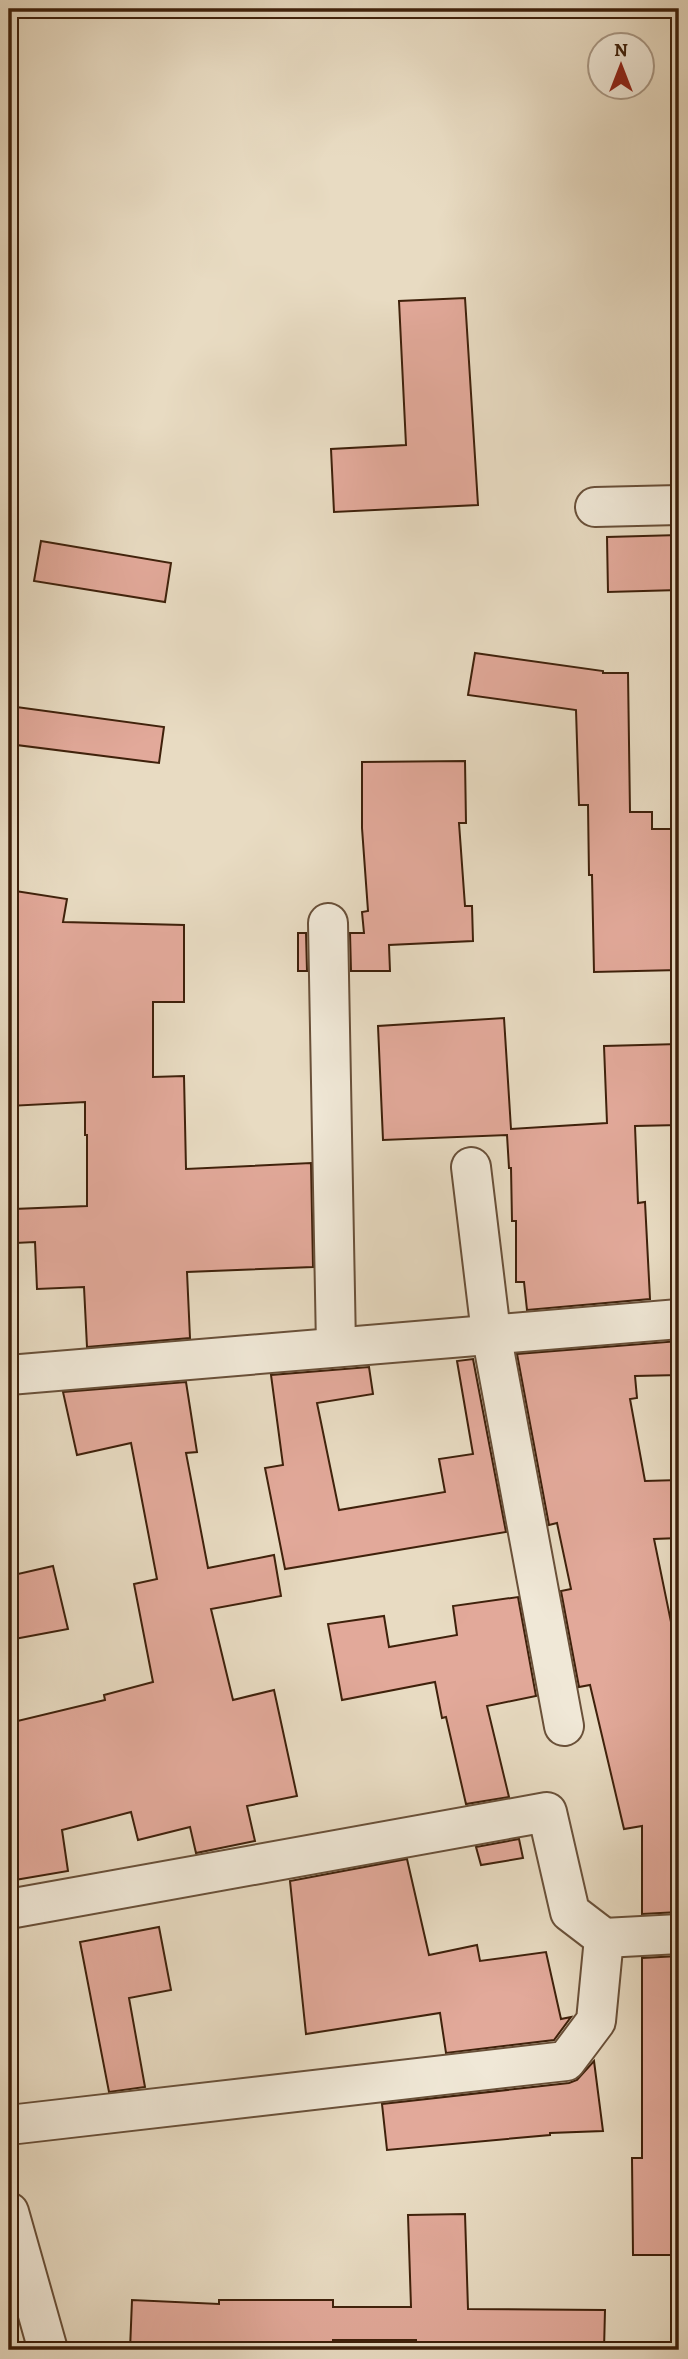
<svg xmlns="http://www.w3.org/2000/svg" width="688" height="2359" font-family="Alegreya,serif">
	<rect width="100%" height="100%" fill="#e8dbc2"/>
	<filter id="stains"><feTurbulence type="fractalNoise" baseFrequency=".00286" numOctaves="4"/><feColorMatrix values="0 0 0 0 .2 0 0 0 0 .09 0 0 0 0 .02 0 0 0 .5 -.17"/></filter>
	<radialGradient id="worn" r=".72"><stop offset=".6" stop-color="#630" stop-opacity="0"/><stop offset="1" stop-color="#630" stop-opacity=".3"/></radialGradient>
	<g fill="#e2a99a" stroke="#3f210b" stroke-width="2">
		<path d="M465,298L478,505L334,512L331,449L406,445L399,301Z"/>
		<path d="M679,535V590L608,592L607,537Z"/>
		<path d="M41,541L171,563L165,602L34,581Z"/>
		<path d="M475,653L603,671V673H628L630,812H652V829H679V970L594,972L592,875H589L588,805H579L576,710L468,695Z"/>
		<path d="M9,706L164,727L159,763L9,744Z"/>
		<path d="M465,761L466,823H459L465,906H472L473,941L389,945L390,971H351L350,933H364L362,912L368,911L362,828V762Z"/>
		<path d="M9,890L67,899L63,922L184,925V1002H153V1077L184,1076L186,1169L311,1163L313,1267L187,1272L190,1338L87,1347L84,1287L37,1289L35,1242L15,1243L14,1209L87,1206V1135H85V1102L9,1106Z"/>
		<path d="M298,933H306L307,971H298Z"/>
		<path d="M504,1018L511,1129L607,1123L604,1046L679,1044V1125L635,1126L638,1203L645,1202L650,1299L527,1310L524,1282H516V1221H512L511,1168H509L507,1135L383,1140L378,1026Z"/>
		<path d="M679,1341V1375L635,1376L637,1398L630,1399L645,1481L679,1480V1538L654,1539L679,1661V1912L642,1914V1826L624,1829L590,1685L579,1687L561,1591L571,1589L557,1523L549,1525L517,1354Z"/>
		<path d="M473,1359L506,1532L285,1569L265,1468L283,1465L271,1375L369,1367L373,1394L317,1403L339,1510L445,1492L439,1459L473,1454L457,1361Z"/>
		<path d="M186,1382L197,1452L186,1453L208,1568L274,1555L281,1596L211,1609L233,1700L274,1690L297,1796L247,1806L255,1841L196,1853L190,1827L138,1840L131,1812L62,1830L68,1871L9,1881V1723L105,1700L104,1695L153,1682L134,1584L157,1579L131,1443L77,1455L63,1392Z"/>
		<path d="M53,1566L68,1629L9,1640V1576Z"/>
		<path d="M518,1597L536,1696L487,1706L509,1797L466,1804L446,1717L442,1718L435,1682L342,1700L328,1624L384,1616L389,1647L457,1635L453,1606Z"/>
		<path d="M519,1839L523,1858L481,1865L476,1847Z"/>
		<path d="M407,1859L429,1955L477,1945L480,1961L546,1952L561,2019L571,2017L554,2040L446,2053L440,2013L306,2034L290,1881Z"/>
		<path d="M159,1927L171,1990L129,1998L145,2087L109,2092L80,1942Z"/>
		<path d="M679,1956V2255H633L632,2158H642V1958Z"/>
		<path d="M594,2061L603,2131L550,2133V2135L387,2150L382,2104L569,2083L577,2080Z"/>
		<path d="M465,2214L468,2309L605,2310L604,2350H416V2340H333V2350H130L132,2300L219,2304V2300H333V2307H411L408,2215Z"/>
	</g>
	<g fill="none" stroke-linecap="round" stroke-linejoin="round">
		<defs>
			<g id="minor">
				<path d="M595,507L679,505"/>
				<path d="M328,923L336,1346"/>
				<path d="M471,1167L491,1333L564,1726"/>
				<path d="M9,1375L679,1319"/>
				<path d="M9,1909L547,1812L570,1912L604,1938L679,1934"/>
				<path d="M9,2125L566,2061L596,2021L604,1938"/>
				<path d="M9,2212L48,2350"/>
			</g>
		</defs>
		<use href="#minor" stroke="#695039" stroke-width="42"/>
		<use href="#minor" stroke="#f0e8d7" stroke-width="38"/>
	</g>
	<rect width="688" height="2359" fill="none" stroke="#e8dbc2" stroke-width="35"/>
	<rect x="10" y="10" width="667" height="2338" fill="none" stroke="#3f210b" stroke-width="3.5"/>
	<rect x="18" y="18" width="653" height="2324" fill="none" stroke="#3f210b" stroke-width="2"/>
	<g transform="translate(621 66)"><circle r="33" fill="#f0e8d7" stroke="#a99885" stroke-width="2"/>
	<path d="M0-5L12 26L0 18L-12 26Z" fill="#8f2418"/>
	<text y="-10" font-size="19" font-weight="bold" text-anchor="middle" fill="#3f210b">N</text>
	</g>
	<rect width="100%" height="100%" filter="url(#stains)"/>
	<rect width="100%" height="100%" fill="url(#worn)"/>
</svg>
